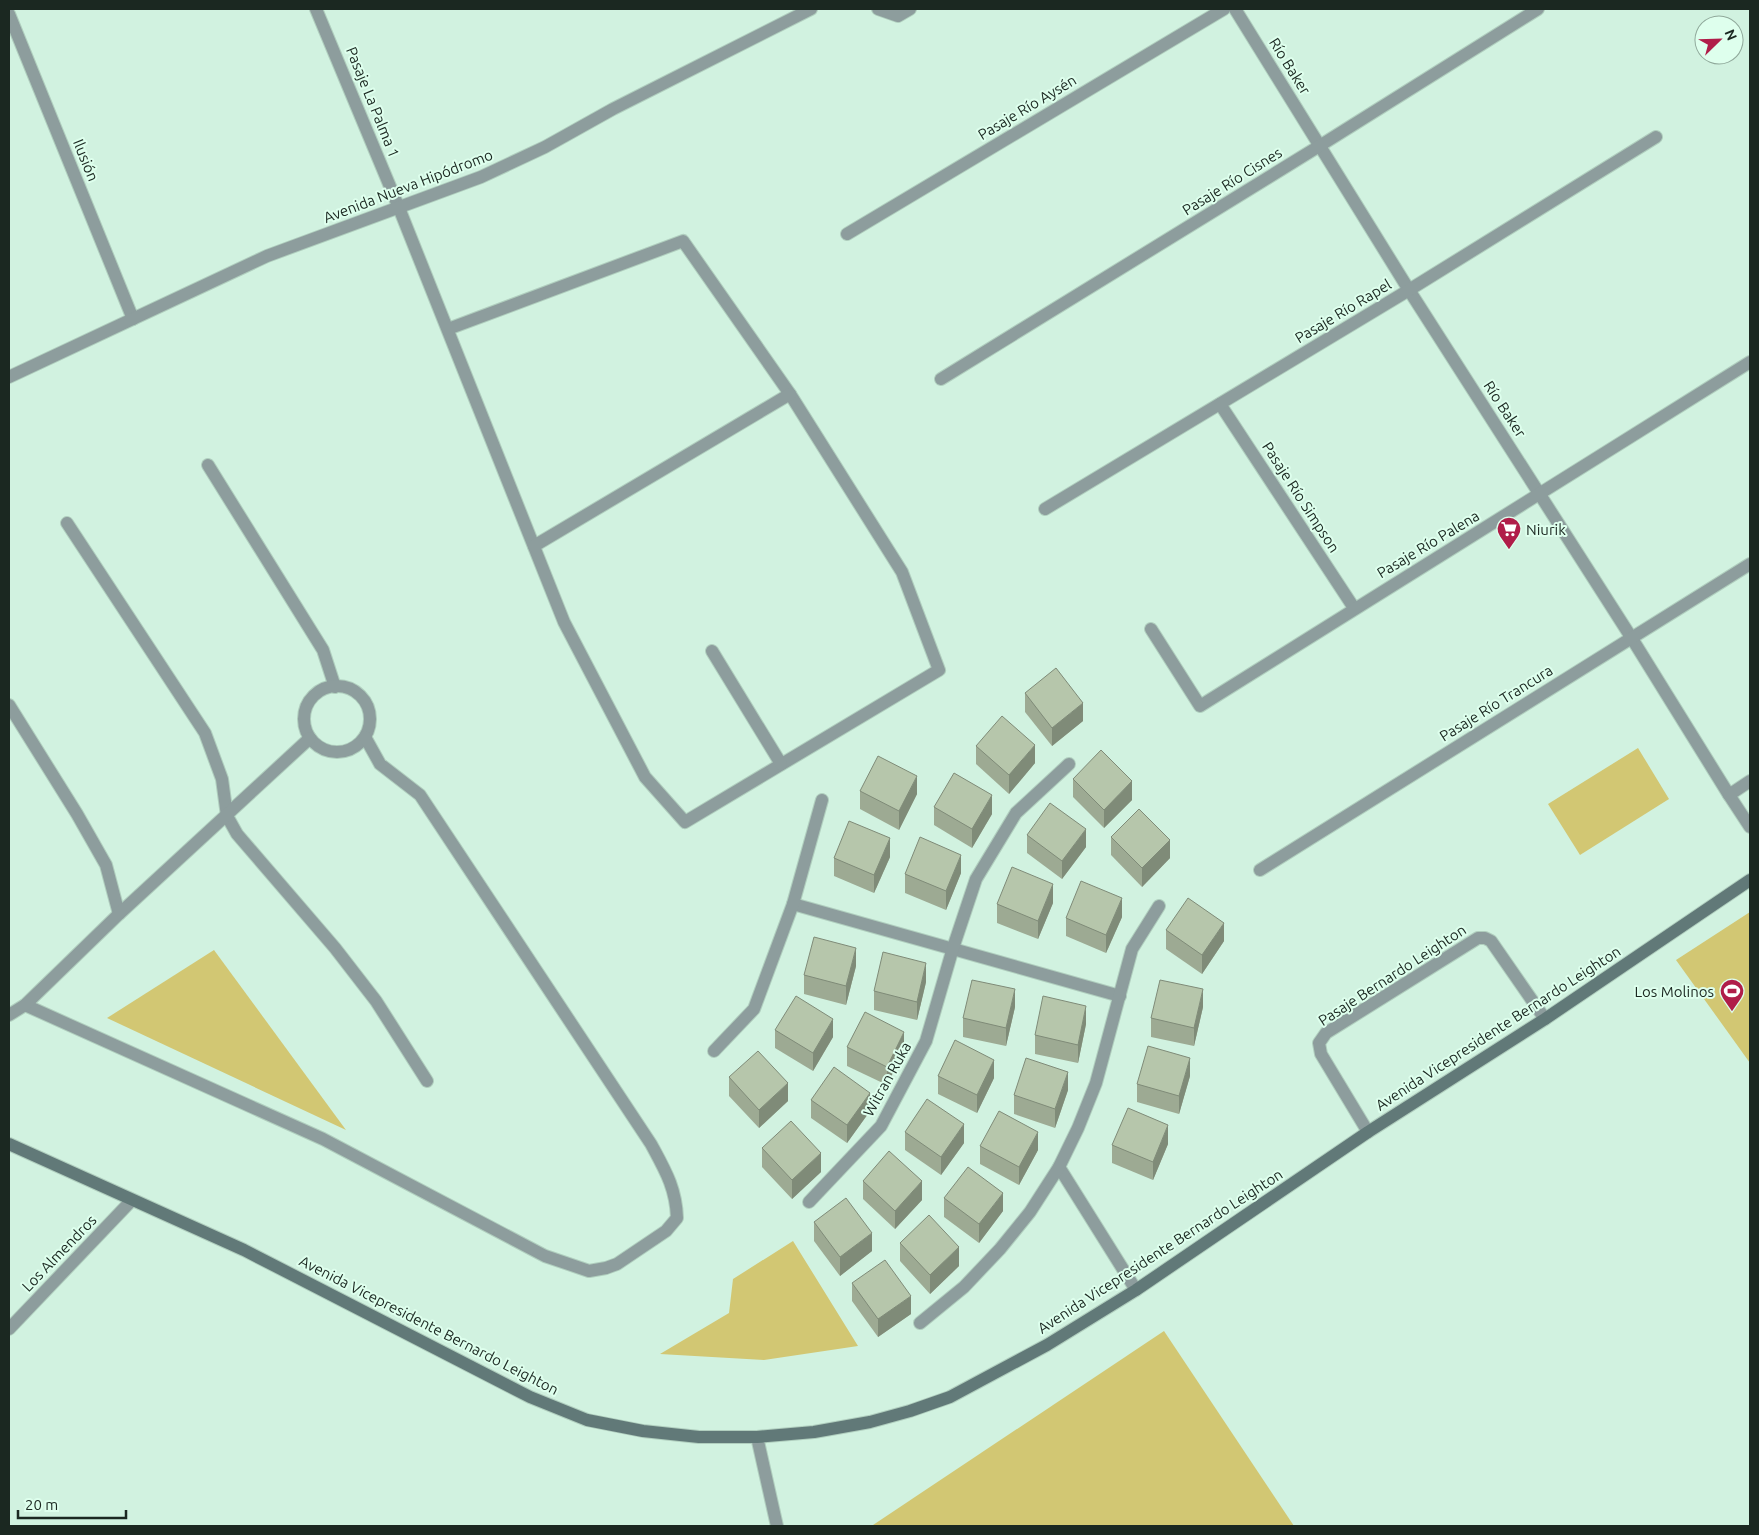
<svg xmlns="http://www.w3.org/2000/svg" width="1759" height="1535" font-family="Ubuntu,sans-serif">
	<rect width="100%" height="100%" fill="#d1f2e0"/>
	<g fill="#d2c773">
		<path d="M1638,748L1669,799L1580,855L1548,804Z"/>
		<path d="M1750,912V1063L1676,960Z"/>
		<path d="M214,950L346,1130L107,1018Z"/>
		<path d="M793,1241L858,1346L764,1360L660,1354L729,1313L733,1279Z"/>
		<path d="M1164,1331L1294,1526H874L873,1525Z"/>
	</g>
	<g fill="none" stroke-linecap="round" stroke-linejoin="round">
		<defs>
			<g id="street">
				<path d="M316,9L399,208L564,622L645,777L685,822L939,670L902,572L790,394L683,241L448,329"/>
				<path d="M878,9L898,16L910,9"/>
				<path d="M1235,9L1409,290L1631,637L1729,795L1750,827"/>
				<path d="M9,14L133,319"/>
				<path d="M847,234L1224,9"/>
				<path d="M9,377L267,256L481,177L545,147L613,109L811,9"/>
				<path d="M941,379L1321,145L1538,9"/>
				<path d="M1220,404L1354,608"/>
				<path d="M208,465L323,650L335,687"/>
				<path d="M1045,509L1409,290L1656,137"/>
				<path d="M67,523L205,733L222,779L227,816L237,834L335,948L376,1001L427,1081"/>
				<path d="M534,546L790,394"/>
				<path d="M1151,629L1200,706C1383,590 1567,477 1750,362"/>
				<path d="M712,651L781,764"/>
				<circle cx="337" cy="719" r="33"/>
				<path d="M9,705L77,814L106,865L119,914"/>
				<path d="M1729,795L1750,781"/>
				<path d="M1260,870L1750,564"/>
				<path d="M793,904L1120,996"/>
				<path d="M25,1005L323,1139L545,1256L589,1271L606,1268L617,1264L666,1231L677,1218C676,1188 665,1170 651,1144L420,795L380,764L365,737"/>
				<path d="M9,1015L25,1005L119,914L310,738"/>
				<path d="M714,1051L754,1009L793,904L822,800"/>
				<path d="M1368,1132L1321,1054L1319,1043L1326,1033L1478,938H1485L1491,941L1545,1019"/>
				<path d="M1059,1167L1136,1290"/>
				<path d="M809,1202L881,1126L926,1041L953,948L976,879L1016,813L1069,764"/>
				<path d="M920,1323L964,1287L1000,1249L1030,1212L1059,1167L1078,1128L1096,1083L1132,949L1159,906"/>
				<path d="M9,1329L132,1200"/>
				<path d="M757,1437L777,1526"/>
			</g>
			<path id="secondary" d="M9,1144L244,1250L530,1397L587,1420L643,1431L699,1437H757L814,1432L870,1422L910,1411L950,1397L1047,1345L1136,1290L1368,1132L1545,1019L1750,880"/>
		</defs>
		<use href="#street" stroke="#b0cebe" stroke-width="14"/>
		<use href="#secondary" stroke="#b0cebe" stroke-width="14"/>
		<use href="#street" stroke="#8d9d9d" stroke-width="12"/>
		<use href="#secondary" stroke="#617978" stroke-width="12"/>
	</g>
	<g fill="#9daa93">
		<path d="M1025,693L1083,721L1052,746L1025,712Z"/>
		<path d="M976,746L1035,763L1009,794L976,764Z"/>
		<path d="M1073,779L1132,800L1104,828L1073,797Z"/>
		<path d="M860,791L917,794L899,830L860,809Z"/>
		<path d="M934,807L992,814L972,848L934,825Z"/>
		<path d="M1027,835L1086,847L1062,879L1027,853Z"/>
		<path d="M1111,837L1170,858L1142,887L1111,855Z"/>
		<path d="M890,857L874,893L834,876V858Z"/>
		<path d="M961,873L946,910L905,893V874Z"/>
		<path d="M1053,903L1038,939L997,923V904Z"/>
		<path d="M1122,917L1106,953L1066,936V918Z"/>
		<path d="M1166,930L1224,941L1202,974L1166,949Z"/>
		<path d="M856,966L846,1005L804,994V975Z"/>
		<path d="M926,982L917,1020L874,1010V991Z"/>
		<path d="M1015,1007L1006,1046L963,1037V1018Z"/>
		<path d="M1203,1007L1194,1046L1151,1037V1018Z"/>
		<path d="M1086,1024L1078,1063L1035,1054V1035Z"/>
		<path d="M775,1030L833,1037L813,1071L775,1048Z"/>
		<path d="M847,1047L904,1050L887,1085L847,1066Z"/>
		<path d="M938,1076L994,1078L977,1113L938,1094Z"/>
		<path d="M1190,1076L1179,1114L1137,1102V1084Z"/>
		<path d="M729,1077L788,1101L759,1128L729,1096Z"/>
		<path d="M1068,1090L1055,1128L1014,1114V1095Z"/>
		<path d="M811,1100L870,1111L847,1143L811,1118Z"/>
		<path d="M905,1132L964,1143L941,1175L905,1150Z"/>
		<path d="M1168,1144L1153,1180L1112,1163V1145Z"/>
		<path d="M980,1146L1038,1150L1019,1185L980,1164Z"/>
		<path d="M762,1148L821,1172L792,1199L762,1167Z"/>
		<path d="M863,1181L922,1200L895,1229L863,1199Z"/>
		<path d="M944,1198L1003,1211L979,1243L944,1217Z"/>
		<path d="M814,1222L872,1251L840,1276L814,1241Z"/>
		<path d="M900,1243L959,1266L930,1294L900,1261Z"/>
		<path d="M852,1283L911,1314L878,1337L852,1301Z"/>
	</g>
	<g fill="#7f8b78">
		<path d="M1083,703V721L1052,746V728Z"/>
		<path d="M1035,745V763L1009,794V775Z"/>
		<path d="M917,776V794L899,830V811Z"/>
		<path d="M1132,781V800L1104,828V810Z"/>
		<path d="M992,795V814L972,848V829Z"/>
		<path d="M1086,829V847L1062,879V861Z"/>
		<path d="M890,838V857L874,893V875Z"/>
		<path d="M1170,840V858L1142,887V868Z"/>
		<path d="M961,855V873L946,910V891Z"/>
		<path d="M1053,884V903L1038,939V921Z"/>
		<path d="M1122,898V917L1106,953V935Z"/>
		<path d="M1224,923V941L1202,974V955Z"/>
		<path d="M856,948V966L846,1005V986Z"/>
		<path d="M926,963V982L917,1020V1002Z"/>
		<path d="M1015,989V1007L1006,1046V1028Z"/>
		<path d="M1203,989V1007L1194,1046V1028Z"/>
		<path d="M1086,1006V1024L1078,1063V1045Z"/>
		<path d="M833,1019V1037L813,1071V1053Z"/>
		<path d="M904,1032V1050L887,1085V1067Z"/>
		<path d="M1190,1058V1076L1179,1114V1096Z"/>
		<path d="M994,1060V1078L977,1113V1095Z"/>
		<path d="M1068,1072V1090L1055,1128V1109Z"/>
		<path d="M788,1083V1101L759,1128V1110Z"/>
		<path d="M870,1093V1111L847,1143V1125Z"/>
		<path d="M964,1124V1143L941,1175V1157Z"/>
		<path d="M1168,1125V1144L1153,1180V1162Z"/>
		<path d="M1038,1132V1150L1019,1185V1167Z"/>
		<path d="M821,1153V1172L792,1199V1180Z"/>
		<path d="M922,1181V1200L895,1229V1211Z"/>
		<path d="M1003,1193V1211L979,1243V1224Z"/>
		<path d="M872,1233V1251L840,1276V1257Z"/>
		<path d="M959,1247V1266L930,1294V1275Z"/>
		<path d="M911,1296V1314L878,1337V1319Z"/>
	</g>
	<g fill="#b6c6ab" stroke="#7f8b78">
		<path d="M1056,668L1083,703L1052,728L1025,693Z"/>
		<path d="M1002,716L1035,745L1009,775L976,746Z"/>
		<path d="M1101,750L1132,781L1104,810L1073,779Z"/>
		<path d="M878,756L917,776L899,811L860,791Z"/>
		<path d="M954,773L992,795L972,829L934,807Z"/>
		<path d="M1050,803L1086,829L1062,861L1027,835Z"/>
		<path d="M1139,809L1170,840L1142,868L1111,837Z"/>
		<path d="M849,821L890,838L874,875L834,858Z"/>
		<path d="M920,837L961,855L946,891L905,874Z"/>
		<path d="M1012,867L1053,884L1038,921L997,904Z"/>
		<path d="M1081,881L1122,898L1106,935L1066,918Z"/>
		<path d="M1188,898L1224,923L1202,955L1166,930Z"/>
		<path d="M814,937L856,948L846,986L804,975Z"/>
		<path d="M883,952L926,963L917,1002L874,991Z"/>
		<path d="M972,980L1015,989L1006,1028L963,1018Z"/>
		<path d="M1160,980L1203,989L1194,1028L1151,1018Z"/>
		<path d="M796,996L833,1019L813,1053L775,1030Z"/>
		<path d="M1043,996L1086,1006L1078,1045L1035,1035Z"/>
		<path d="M865,1012L904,1032L887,1067L847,1047Z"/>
		<path d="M955,1040L994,1060L977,1095L938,1076Z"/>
		<path d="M1148,1046L1190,1058L1179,1096L1137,1084Z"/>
		<path d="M758,1051L788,1083L759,1110L729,1077Z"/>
		<path d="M1026,1058L1068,1072L1055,1109L1014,1095Z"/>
		<path d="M834,1067L870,1093L847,1125L811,1100Z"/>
		<path d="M927,1099L964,1124L941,1157L905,1132Z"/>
		<path d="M1128,1108L1168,1125L1153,1162L1112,1145Z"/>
		<path d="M999,1111L1038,1132L1019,1167L980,1146Z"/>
		<path d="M791,1121L821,1153L792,1180L762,1148Z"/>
		<path d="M889,1151L922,1181L895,1211L863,1181Z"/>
		<path d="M968,1167L1003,1193L979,1224L944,1198Z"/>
		<path d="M846,1198L872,1233L840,1257L814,1222Z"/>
		<path d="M929,1215L959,1247L930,1275L900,1243Z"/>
		<path d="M885,1260L911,1296L878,1319L852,1283Z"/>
	</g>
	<defs>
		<symbol id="supermarket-pin" viewBox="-11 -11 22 30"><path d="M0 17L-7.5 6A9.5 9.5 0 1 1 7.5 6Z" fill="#b01d49" stroke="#deffed"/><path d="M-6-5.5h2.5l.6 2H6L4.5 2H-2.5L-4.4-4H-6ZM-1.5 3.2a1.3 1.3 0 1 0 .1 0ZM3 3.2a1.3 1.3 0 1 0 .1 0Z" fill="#fff"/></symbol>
		<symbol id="stadium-pin" viewBox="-11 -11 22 30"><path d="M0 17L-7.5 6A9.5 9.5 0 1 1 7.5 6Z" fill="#b01d49" stroke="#deffed"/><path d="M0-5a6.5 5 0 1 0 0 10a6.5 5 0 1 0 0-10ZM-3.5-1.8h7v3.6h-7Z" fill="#fff"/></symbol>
	</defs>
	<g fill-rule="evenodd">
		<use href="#supermarket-pin" x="1495" y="515" width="28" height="38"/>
		<use href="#stadium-pin" x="1718" y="977" width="28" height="38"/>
	</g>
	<g text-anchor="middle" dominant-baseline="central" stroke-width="4" stroke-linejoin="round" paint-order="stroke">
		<g font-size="15" fill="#1b2821" stroke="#deffed">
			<text transform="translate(1290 66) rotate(58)">Río Baker</text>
			<text transform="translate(373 102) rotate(68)">Pasaje La Palma 1</text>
			<text transform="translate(1027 107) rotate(-31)">Pasaje Río Aysén</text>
			<text transform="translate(86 160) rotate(68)">Ilusión</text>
			<text transform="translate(1232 181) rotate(-32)">Pasaje Río Cisnes</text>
			<text transform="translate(408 186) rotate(-21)">Avenida Nueva Hipódromo</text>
			<text transform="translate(1343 311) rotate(-31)">Pasaje Río Rapel</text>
			<text transform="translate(1505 409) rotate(57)">Río Baker</text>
			<text transform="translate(1301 497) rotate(57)">Pasaje Río Simpson</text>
			<text transform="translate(1428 544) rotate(-31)">Pasaje Río Palena</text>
			<text transform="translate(1496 703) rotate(-32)">Pasaje Río Trancura</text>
			<text transform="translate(1392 975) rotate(-33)">Pasaje Bernardo Leighton</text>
			<text transform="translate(1498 1028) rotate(-33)">Avenida Vicepresidente Bernardo Leighton</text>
			<text transform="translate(887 1079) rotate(-61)">Witran Ruka</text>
			<text transform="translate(1160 1251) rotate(-33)">Avenida Vicepresidente Bernardo Leighton</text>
			<text transform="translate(59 1253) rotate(-46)">Los Almendros</text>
			<text transform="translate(429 1325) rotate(27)">Avenida Vicepresidente Bernardo Leighton</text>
		</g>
		<g font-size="15" fill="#1b2821" stroke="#deffed" text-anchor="start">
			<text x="1526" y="529">Niurik</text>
			<text x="1714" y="991" text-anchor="end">Los Molinos</text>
		</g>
	</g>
	<rect width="1759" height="1535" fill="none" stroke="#1b2821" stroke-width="20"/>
	<g transform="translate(1719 40) rotate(67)"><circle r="24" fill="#deffed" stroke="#90a99b"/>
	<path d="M0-4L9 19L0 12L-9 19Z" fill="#b01d49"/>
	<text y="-8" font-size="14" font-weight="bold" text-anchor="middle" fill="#1b2821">N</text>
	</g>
	<path d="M18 1510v8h108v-8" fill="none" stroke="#1b2821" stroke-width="2.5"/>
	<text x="25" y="1510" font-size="15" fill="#1b2821" stroke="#deffed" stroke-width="4" paint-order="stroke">20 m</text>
</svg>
